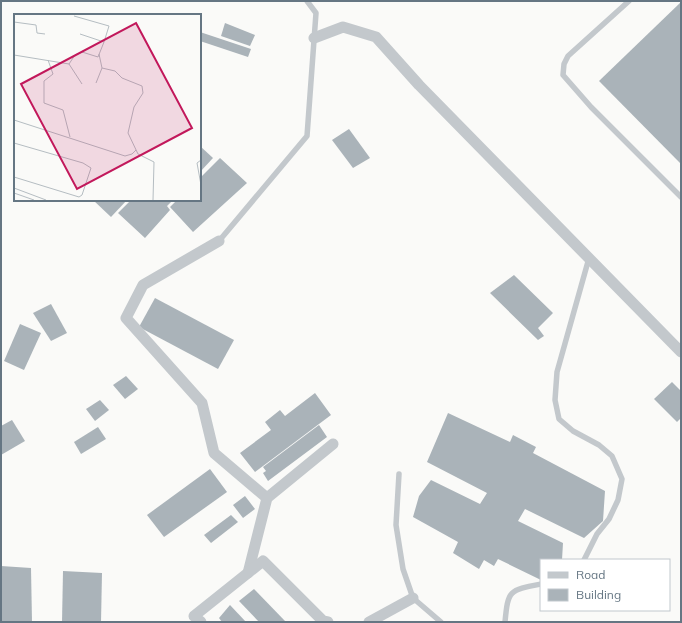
<svg xmlns="http://www.w3.org/2000/svg" width="682" height="623" font-family="Mulish,sans-serif">
	<rect width="100%" height="100%" fill="#fafaf8"/>
	<g fill="#aab3b9">
		<path d="M681,2V164L599,81Z"/>
		<path d="M225,23L255,35L250,46L221,36Z"/>
		<path d="M200,32L251,49L248,57L200,41Z"/>
		<path d="M349,129L370,158L353,168L332,140Z"/>
		<path d="M200,146L213,158L200,172Z"/>
		<path d="M220,158L247,183L193,232L170,207L177,200H200V178Z"/>
		<path d="M93,200H127L111,217Z"/>
		<path d="M131,200H173L167,206L170,210L145,238L118,213Z"/>
		<path d="M514,275L553,313L538,328L544,336L538,340L490,293Z"/>
		<path d="M155,298L234,340L218,369L139,327Z"/>
		<path d="M51,304L67,333L51,341L33,313Z"/>
		<path d="M20,324L41,333L24,370L4,361Z"/>
		<path d="M126,376L138,389L125,399L113,385Z"/>
		<path d="M672,382L681,391V418L677,422L654,399Z"/>
		<path d="M315,393L331,415L255,472L240,453L271,430L265,422L280,410L285,416Z"/>
		<path d="M100,400L109,410L95,421L86,409Z"/>
		<path d="M448,413L510,442L513,435L536,447L533,453L605,491L603,521L584,538L525,509L518,521L563,543L562,560H541V580L498,559L494,566L484,560L479,569L453,553L458,542L413,517L419,496L431,480L480,504L487,493L427,462Z"/>
		<path d="M12,420L25,441L1,455V426Z"/>
		<path d="M319,425L327,437L268,481L263,473L266,471L263,467Z"/>
		<path d="M98,427L106,439L81,454L74,442Z"/>
		<path d="M210,469L227,492L164,537L147,515Z"/>
		<path d="M245,496L255,509L243,518L233,505Z"/>
		<path d="M231,515L238,522L211,543L204,535Z"/>
		<path d="M1,566L31,568L32,622H1Z"/>
		<path d="M63,571L102,573L101,622H62Z"/>
		<path d="M254,589L286,622H259L239,601Z"/>
		<path d="M230,605L246,622H222L219,618Z"/>
	</g>
	<g fill="none" stroke-linecap="round" stroke-linejoin="round">
		<g stroke="#c3c8cc" stroke-width="5.5">
			<path d="M629,1L568,56L564,64L563,75L591,107L681,197"/>
			<path d="M219,241L307,136L316,13L307,1"/>
			<path d="M399,474L396,525L403,569L413,598L441,622"/>
			<path d="M584,560L597,534L609,519L618,500L622,479L612,456L599,445L573,431L559,419L555,400L557,372L589,258"/>
			<path d="M505,622C508,590 509,590 541,584"/>
		</g>
		<g stroke="#c3c8cc" stroke-width="11">
			<path d="M314,38L343,27L376,37L419,85L681,352"/>
			<path d="M219,241L143,285L126,318L202,403L214,453L267,498"/>
			<path d="M248,573L267,498L333,444"/>
			<path d="M201,622L194,616L263,561L323,621L328,622"/>
			<path d="M369,622L413,598"/>
		</g>
	</g>
	<g transform="translate(14 14)">
		<rect width="187" height="187" fill="#fafaf8"/>
		<path fill="none" stroke="#b5bdc2" stroke-width="1" d="M60,2L95,12L90,28M0,8L22,11L23,19L31,20M0,12V61M0,41L55,50L68,70M34,46L39,60L30,67V89L49,96L56,123M55,50L61,41L68,38L84,43L90,28L66,20M88,54L101,57L108,64L128,72L129,79L120,93L114,119L124,140L140,148L139,186M82,69L88,54L85,40M0,72V89M0,106L111,142L118,140L122,136M0,129L69,149L77,154L68,181L65,183L0,163M187,146L183,149L187,171M0,174L32,186M0,179L20,186"/>
		<path fill="#c2185b" fill-opacity="0.15" stroke="#c2185b" stroke-width="2" d="M122,9L178,114L63,175L7,70Z"/>
		<rect width="187" height="187" fill="none" stroke="#657683" stroke-width="2"/>
	</g>
	<rect width="682" height="623" fill="none" stroke="#657683" stroke-width="4"/>
	<rect x="540" y="559" width="130" height="52" fill="#ffffff" stroke="#c1c8cd"/>
	<rect x="548" y="572" width="20" height="6" fill="#c3c8cc" stroke="#c1c8cd"/>
	<text x="576" y="579" font-size="12" fill="#657683">Road</text>
	<rect x="548" y="589" width="20" height="12" fill="#aab3b9" stroke="#c1c8cd"/>
	<text x="576" y="599" font-size="12" fill="#657683">Building</text>
</svg>
